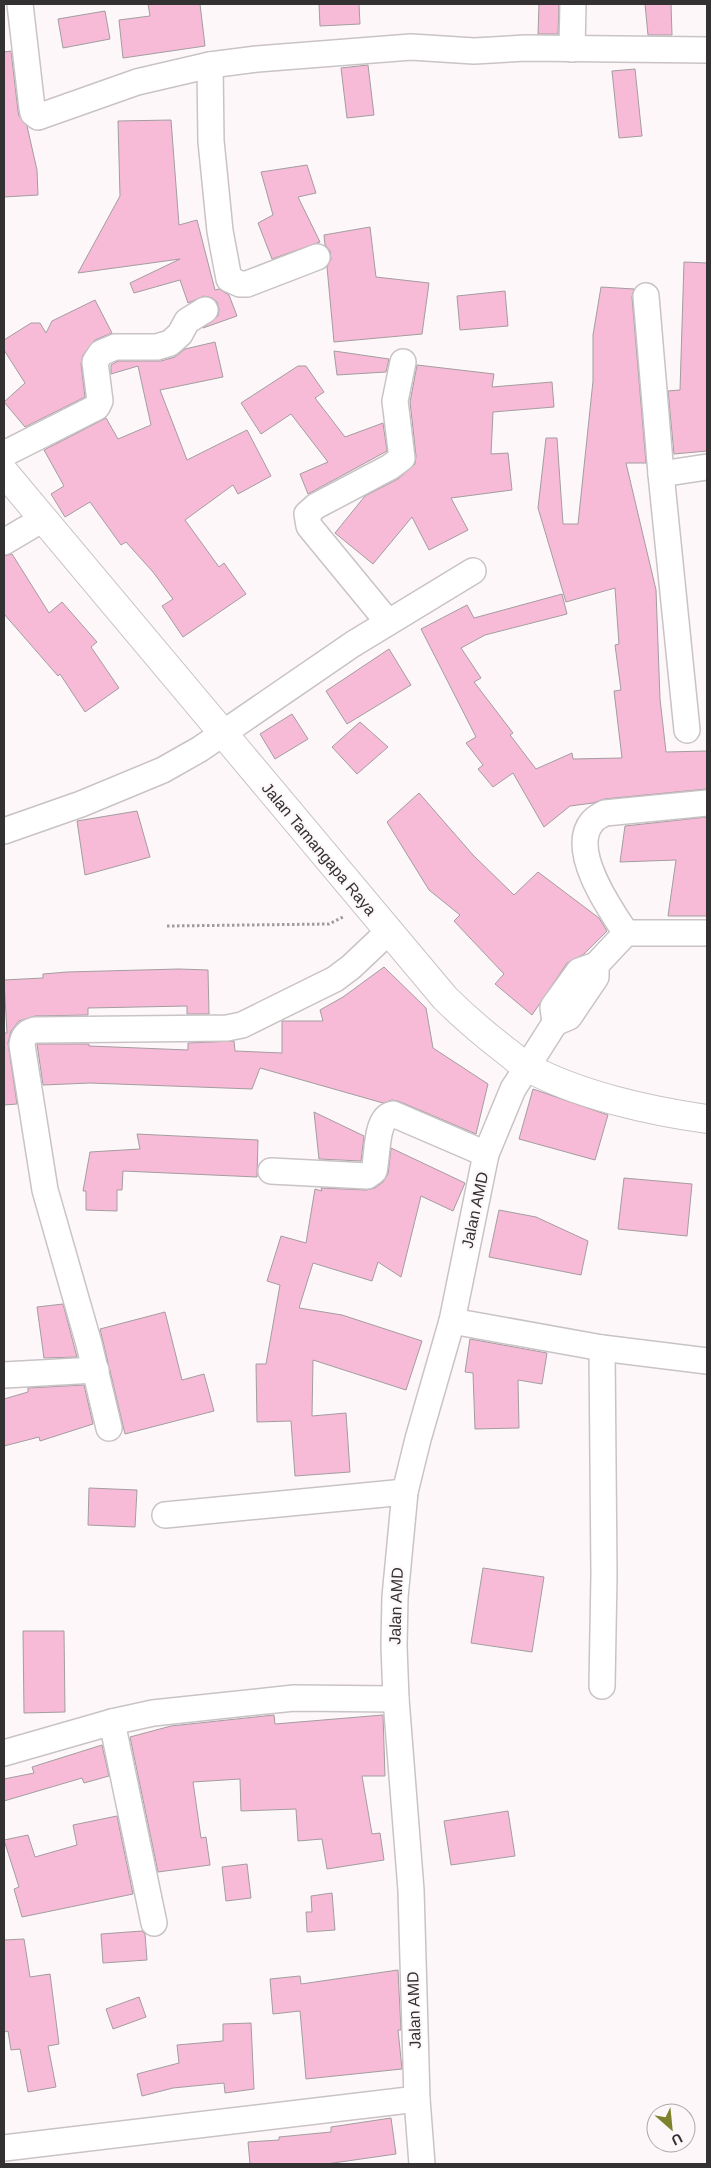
<svg xmlns="http://www.w3.org/2000/svg" width="711" height="2168" font-family="Helvetica,sans-serif">
	<rect width="100%" height="100%" fill="#fdf7fa"/>
	<g fill="#f7bbd8" stroke="#a39d9f">
		<path d="M148,4H200L205,46L123,58L119,20L150,16Z"/>
		<path d="M319,4H359L360,24L320,26Z"/>
		<path d="M539,4H559L558,34H538Z"/>
		<path d="M645,4H671L672,35H648Z"/>
		<path d="M105,11L110,39L63,48L58,19Z"/>
		<path d="M11,51L18,111L19,116L27,126L37,170L38,195L4,197V52Z"/>
		<path d="M368,65L374,115L347,118L341,68Z"/>
		<path d="M635,69L642,136L619,138L612,71Z"/>
		<path d="M171,120L179,225L197,220L215,290L219,289L229,295L237,316L203,328L218,316L219,309L217,302L212,298L204,296L188,303L180,280L134,293L130,283L180,259L78,273L120,196L118,121Z"/>
		<path d="M307,165L316,193L298,197L320,242L272,259L258,223L273,215L261,172Z"/>
		<path d="M370,227L376,277L429,283L422,334L334,342L327,267L331,259L330,251L325,245L324,235Z"/>
		<path d="M684,262L707,263V451L674,454L668,391L680,390Z"/>
		<path d="M601,287L634,289L632,297L646,463H626L656,590L660,699L666,752L707,751V789L604,799L593,803L570,806L544,827L513,773L493,787L478,769L483,765L466,743L476,737L421,629L467,605L474,618L562,594L567,614L485,635L461,648L481,678L474,682L513,733L510,735L536,769L572,753L573,759L622,758L614,691L621,690L615,645L619,644L615,588L566,602L538,508L546,438H557L563,524H578L593,381V335Z"/>
		<path d="M505,291L508,326L460,330L457,296Z"/>
		<path d="M95,300L112,333L95,340L83,355L81,364L85,397L25,427L4,402L25,383L4,350V340L31,323H40L46,333L52,321Z"/>
		<path d="M215,342L223,377L160,390L187,460L247,430L271,476L238,494L233,485L185,520L219,567L224,563L246,594L183,637L162,606L173,599L153,572L126,542L121,545L90,502L65,517L51,494L64,486L44,450L106,418L118,439L151,425L138,366L111,374V365L118,361H161L175,357L185,349Z"/>
		<path d="M334,351L389,359L386,372L337,375Z"/>
		<path d="M417,365L494,374L492,387L552,382L554,407L493,412L491,454L508,453L512,490L451,498L468,530L429,550L412,517L373,564L335,533L365,496L398,479L415,464L416,456L410,402Z"/>
		<path d="M298,366H306L324,392L315,398L345,437L383,423L387,451L308,494L300,474L328,462L291,414L261,434L241,403Z"/>
		<path d="M12,554L49,613L62,602L97,642L91,647L119,688L85,712L60,674L58,676L4,614V556Z"/>
		<path d="M389,649L411,685L347,724L326,691Z"/>
		<path d="M292,714L308,739L275,759L260,734Z"/>
		<path d="M360,722L388,747L357,774L332,747Z"/>
		<path d="M419,793L473,855L514,895L538,872L599,918L607,931L584,954L567,963L532,1015L495,984L504,974L454,921L460,915L429,890L387,822Z"/>
		<path d="M137,811L150,857L85,875L77,821Z"/>
		<path d="M707,817V916H668L676,860L620,862L625,826Z"/>
		<path d="M384,967L426,1008L433,1048L488,1084L476,1134L398,1101L392,1100L383,1103L260,1068L252,1089L90,1083L43,1085L37,1044H89V1046L188,1050V1043L234,1041L235,1051L282,1053V1021H323L320,1010L343,997Z"/>
		<path d="M179,969L208,970L209,1014H187V1006L88,1008V1015L35,1016L19,1021L11,1031L8,1043L17,1104L4,1105V1033H7L4,980L43,978V974L67,972Z"/>
		<path d="M533,1089L608,1115L595,1160L519,1139Z"/>
		<path d="M314,1112L364,1136L361,1161L319,1159Z"/>
		<path d="M137,1134L258,1140L257,1177L123,1171L122,1190H117V1211L86,1210V1191H83L90,1152L140,1149Z"/>
		<path d="M391,1148L465,1183L453,1211L421,1196L401,1277L378,1262L372,1281L313,1263L299,1308L342,1315L422,1341L406,1390L313,1360L312,1416L346,1413L350,1472L295,1476L291,1421L257,1422L256,1364H266L280,1285L267,1281L281,1236L306,1243L315,1189L322,1191L321,1188L366,1190L375,1188L383,1182L388,1174Z"/>
		<path d="M624,1178L692,1184L687,1236L618,1229Z"/>
		<path d="M499,1210L536,1217L588,1241L581,1275L489,1257Z"/>
		<path d="M63,1304L77,1357L44,1358L37,1307Z"/>
		<path d="M165,1312L182,1380L204,1374L214,1411L125,1434L100,1329Z"/>
		<path d="M470,1339L547,1353L542,1384L518,1380L519,1428L475,1429L473,1373L465,1372Z"/>
		<path d="M84,1385L93,1424L40,1441L39,1437L4,1446V1399L28,1392V1388Z"/>
		<path d="M89,1488L137,1490L135,1527L88,1525Z"/>
		<path d="M483,1568L544,1577L532,1652L471,1643Z"/>
		<path d="M23,1631H64L65,1712L24,1713Z"/>
		<path d="M274,1715L275,1724L383,1715L385,1776H362L372,1834L380,1833L384,1860L327,1869L322,1839L298,1841L296,1809L241,1811L240,1779L193,1782L201,1838L206,1837L210,1865L158,1872L130,1737L171,1726Z"/>
		<path d="M102,1745L109,1776L84,1783L82,1778L4,1801V1779L34,1773L32,1767Z"/>
		<path d="M508,1811L515,1856L451,1865L444,1821Z"/>
		<path d="M117,1816L133,1894L22,1917L14,1889L19,1887L4,1840L28,1835L35,1857L77,1845L73,1825Z"/>
		<path d="M247,1864L251,1898L226,1901L222,1867Z"/>
		<path d="M332,1893L335,1930L307,1932L306,1912H312L311,1896Z"/>
		<path d="M142,1931L145,1934L147,1960L103,1963L101,1934Z"/>
		<path d="M24,1939L30,1977L50,1974L59,2044L48,2046L56,2087L28,2092L20,2049L11,2050L8,2031L4,2032V1940Z"/>
		<path d="M398,1970L401,2030H398L402,2069L306,2079L300,2011L273,2014L270,1979L300,1976L301,1984Z"/>
		<path d="M139,1997L146,2017L113,2029L106,2009Z"/>
		<path d="M251,2023L254,2089L225,2093L224,2083L173,2088L142,2096L137,2074L179,2063L177,2045L223,2041V2024Z"/>
		<path d="M391,2118L396,2154L326,2164H250L248,2142L279,2140V2137L331,2132V2127Z"/>
	</g>
	<g fill="none" stroke-linecap="round" stroke-linejoin="round">
		<defs>
			<g id="minor">
				<path d="M20,4L32,108L33,113L38,117L137,82L210,65L257,59L411,47L474,51L526,48L707,50"/>
				<path d="M572,49L573,4"/>
				<path d="M210,65L211,141L220,231L229,279L240,284H247L317,257"/>
				<path d="M646,296L661,474"/>
				<path d="M4,454L97,407L100,401L95,362L101,353L115,347H157L170,343L180,334L187,321L205,310"/>
				<path d="M4,542L43,519"/>
				<path d="M388,622L309,526L307,514L316,506L390,467L402,458L395,401L403,362"/>
				<path d="M687,730L661,474L707,467"/>
				<path d="M4,831L81,804L163,770L200,749L353,644L473,571"/>
				<path d="M626,933C609,908 569,850 592,822C595,818 601,815 605,813L707,803"/>
				<path d="M555,1023L553,1007L579,971L596,965L626,933H707"/>
				<path d="M271,1171L367,1176L374,1171C378,1156 375,1117 393,1114L486,1154"/>
				<path d="M452,1321L602,1348L707,1361"/>
				<path d="M602,1348L604,1575L602,1686"/>
				<path d="M4,1375L96,1370"/>
				<path d="M109,1428L89,1344L45,1190L22,1045C23,1036 26,1032 35,1030L227,1028L242,1025L335,979L351,967L388,932"/>
				<path d="M165,1515L405,1492"/>
				<path d="M112,1722L154,1923"/>
				<path d="M4,1753L112,1722L153,1713L294,1698L396,1699"/>
				<path d="M4,2148L417,2099"/>
				<path d="M422,2164L417,2099L411,1890L396,1699L394,1646L395,1597L405,1492L418,1439L452,1321L486,1154L513,1089L555,1023L569,1017L596,977V965"/>
			</g>
			<path id="major" d="M4,472L445,998C464,1017 484,1034 506,1051C513,1056 520,1063 527,1067C578,1095 650,1111 707,1119"/>
		</defs>
		<use href="#minor" stroke="#c9c3c6" stroke-width="28"/>
		<use href="#major" stroke="#c9c3c6" stroke-width="30"/>
		<path stroke="#a09c9e" stroke-width="3" stroke-dasharray="2.5 2.5" stroke-linecap="butt" d="M167,926L329,924L343,917"/>
		<use href="#minor" stroke="#fff" stroke-width="25"/>
		<use href="#major" stroke="#fff" stroke-width="28"/>
	</g>
	<g text-anchor="middle" dominant-baseline="central" stroke-width="4.5" stroke-linejoin="round" paint-order="stroke">
		<g font-size="16" fill="#333132" stroke="#fdf7fa">
			<text transform="translate(319 849) rotate(50)">Jalan Tamangapa Raya</text>
			<text transform="translate(475 1210) rotate(-78)">Jalan AMD</text>
			<text transform="translate(396 1606) rotate(-88)">Jalan AMD</text>
			<text transform="translate(414 2010) rotate(-92)">Jalan AMD</text>
		</g>
	</g>
	<rect width="711" height="2168" fill="none" stroke="#333132" stroke-width="10"/>
	<g transform="translate(671 2128) rotate(153)"><circle r="24" fill="#fdf7fa" stroke="#aca8aa"/>
	<path d="M0-4L9 19L0 12L-9 19Z" fill="#7e822d"/>
	<text y="-8" font-size="14" font-weight="bold" text-anchor="middle" fill="#333132">U</text>
	</g>
</svg>
